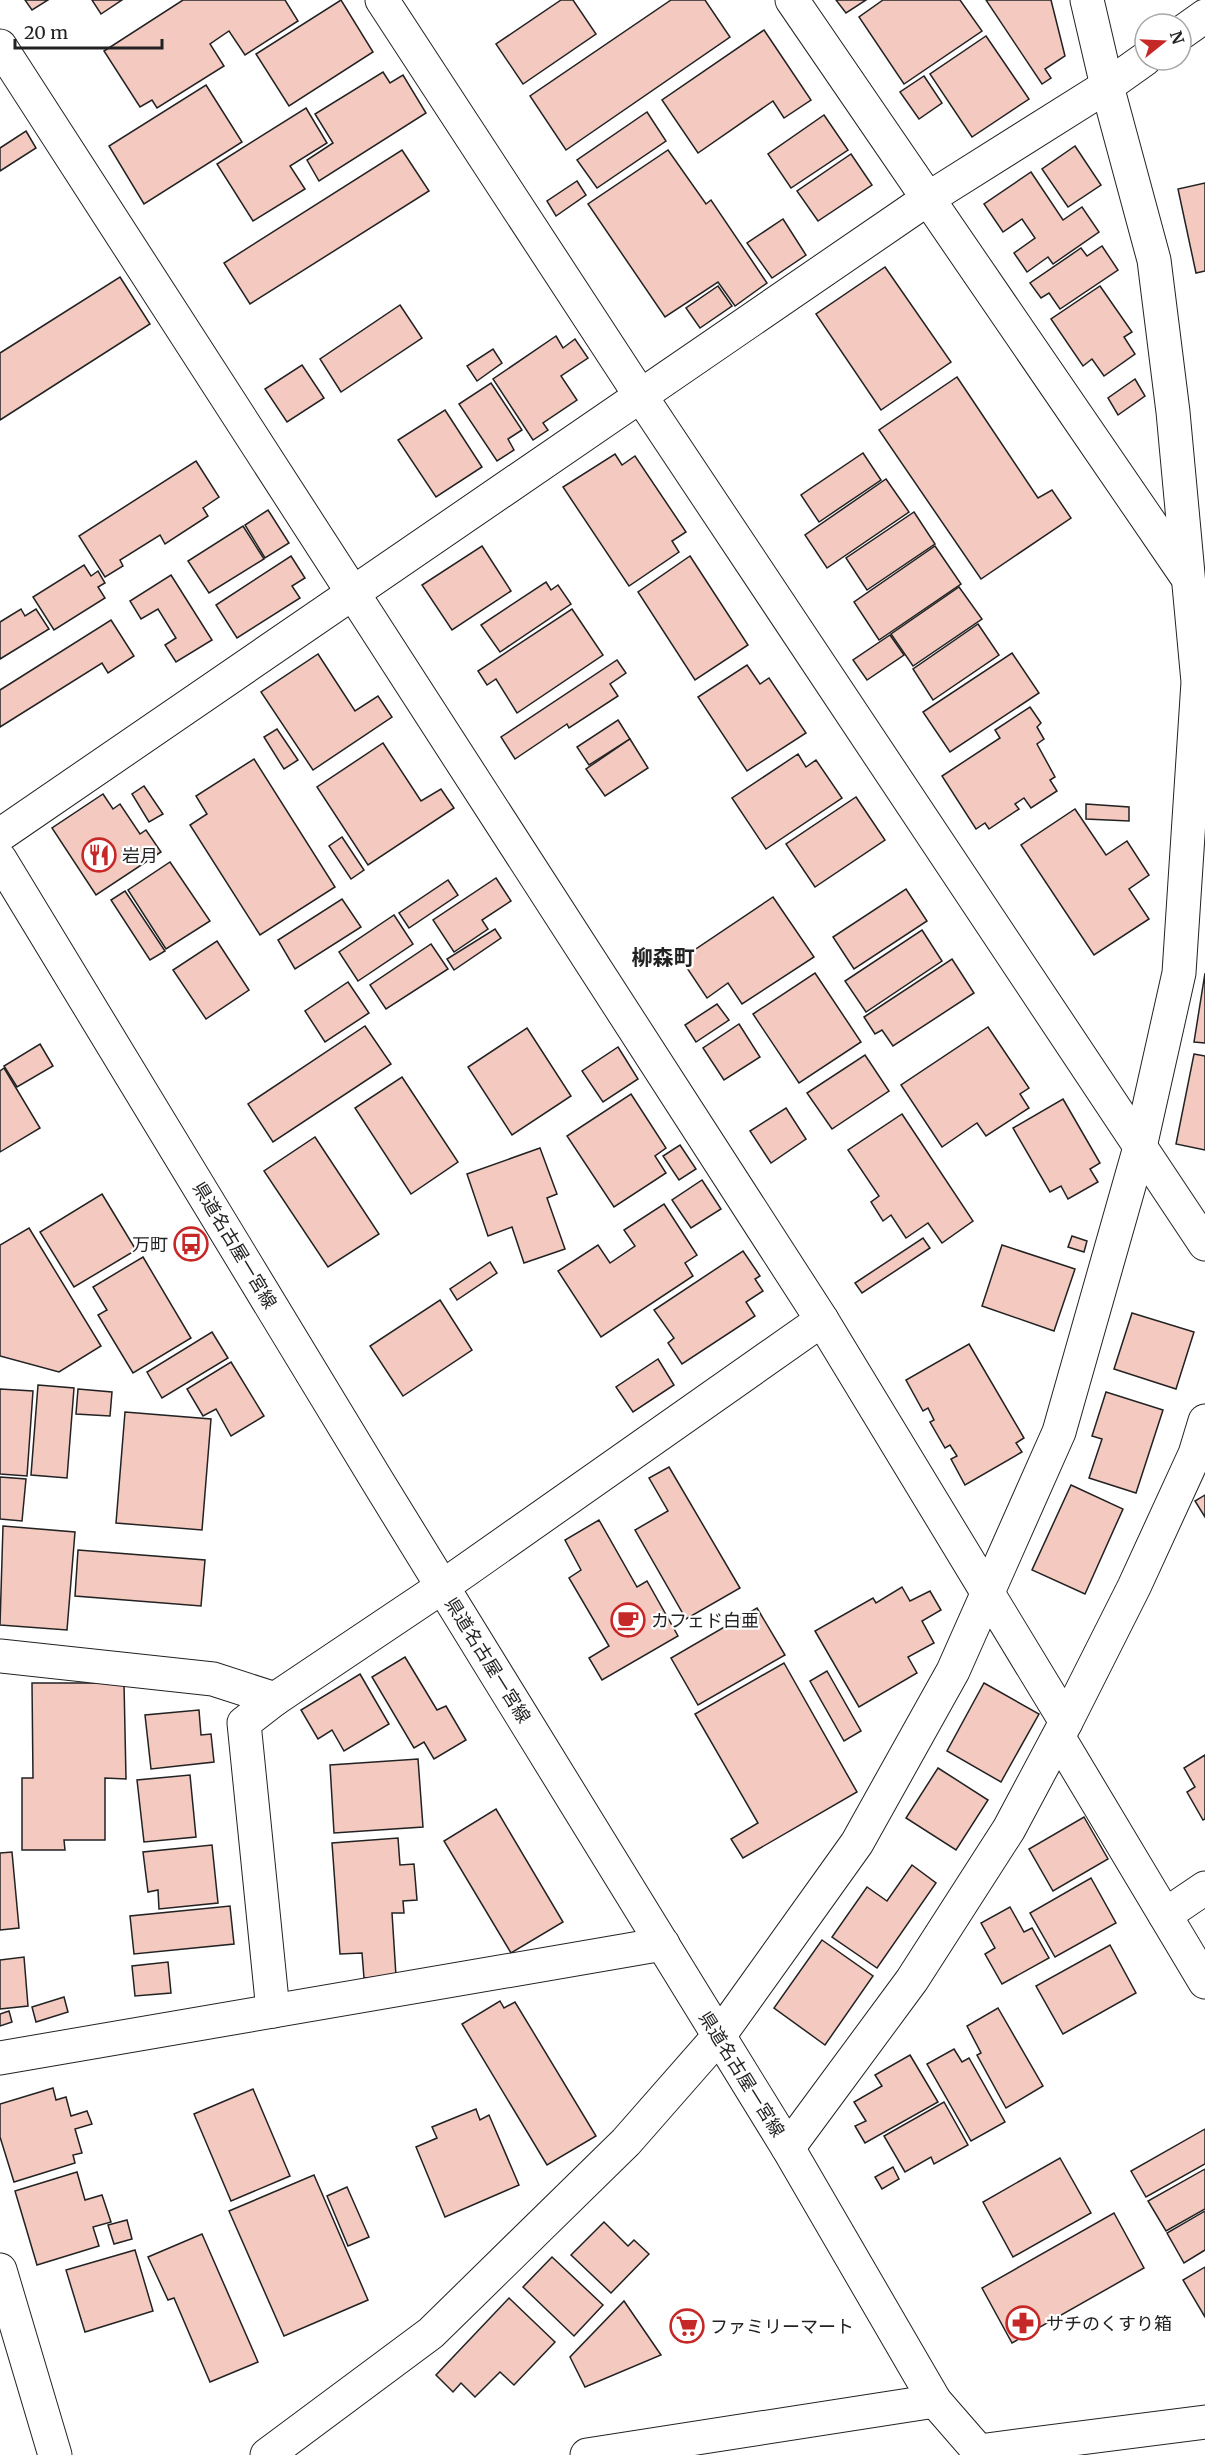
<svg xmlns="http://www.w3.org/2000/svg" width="1205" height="2455" font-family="Merriweather,'Noto Sans JP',serif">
	<rect width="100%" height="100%" fill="#fff"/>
	<g fill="#f3c9c0" stroke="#222" stroke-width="1.5">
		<path d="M25,0H48L32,10Z"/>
		<path d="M92,0H122L101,14Z"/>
		<path d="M183,0H285L298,21L245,55L229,31L210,44L224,66L157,108L152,100L140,107L104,51Z"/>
		<path d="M341,0L373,52L289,106L256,54Z"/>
		<path d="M561,0H573L596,34L523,84L496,44Z"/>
		<path d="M671,0H705L730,37L566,150L530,96Z"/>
		<path d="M836,0H866L846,13Z"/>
		<path d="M883,0H960L982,31L904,84L859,17Z"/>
		<path d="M986,0H1051L1065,56L1045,69L1051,78L1042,84Z"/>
		<path d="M764,30L811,100L784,118L773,101L698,153L662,100Z"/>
		<path d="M986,36L1029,99L972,137L930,74Z"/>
		<path d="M383,72L390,83L403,75L426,113L319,181L307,160L333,143L315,114Z"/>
		<path d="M924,76L942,103L919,119L900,92Z"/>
		<path d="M206,85L242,142L144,204L109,146Z"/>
		<path d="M306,108L327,143L290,166L305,189L253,221L217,164Z"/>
		<path d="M647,112L666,141L597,188L577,160Z"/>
		<path d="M824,115L848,150L791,188L768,154Z"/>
		<path d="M26,131L36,148L0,171V148Z"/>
		<path d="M1075,146L1101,185L1068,207L1042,169Z"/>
		<path d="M402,150L429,191L250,304L224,263Z"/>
		<path d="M668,150L706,204L711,200L767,283L735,306L718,282L665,317L588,204Z"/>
		<path d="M851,154L872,185L818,221L797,191Z"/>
		<path d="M1031,172L1063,220L1082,207L1099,232L1053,264L1048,257L1027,272L1014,253L1035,238L1022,219L1003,232L984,204Z"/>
		<path d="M577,181L586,195L556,216L547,201Z"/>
		<path d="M1205,183V271L1196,273L1178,189Z"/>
		<path d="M783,219L806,255L772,278L747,243Z"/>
		<path d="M1102,246L1118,270L1060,309L1049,293L1041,298L1030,283L1081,248L1087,256Z"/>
		<path d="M885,267L951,362L881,410L816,314Z"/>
		<path d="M120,277L150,324L0,420V353Z"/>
		<path d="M718,286L732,306L700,328L686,308Z"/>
		<path d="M1100,286L1132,332L1124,337L1135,354L1104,376L1092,359L1083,366L1051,319Z"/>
		<path d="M400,305L422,338L341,392L320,359Z"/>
		<path d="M556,336L563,348L575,339L588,358L561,376L577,400L543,423L548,430L533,440L493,379Z"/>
		<path d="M493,349L502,363L477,381L467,366Z"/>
		<path d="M302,365L324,398L287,422L265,389Z"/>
		<path d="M957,377L1038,498L1052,490L1071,518L981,579L879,430Z"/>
		<path d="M1135,379L1145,396L1118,415L1108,398Z"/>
		<path d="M491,383L522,430L508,439L514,450L497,461L459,404Z"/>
		<path d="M445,410L482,467L436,497L398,440Z"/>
		<path d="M863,453L881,480L819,522L801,495Z"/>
		<path d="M615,454L622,465L635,456L686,532L672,541L679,552L629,586L563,487Z"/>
		<path d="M196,461L219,497L203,508L208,516L165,544L160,535L120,560L123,566L105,577L79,536Z"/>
		<path d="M886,479L909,512L827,568L805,535Z"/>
		<path d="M268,510L289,543L265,558L245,525Z"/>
		<path d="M914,512L935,544L867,590L846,558Z"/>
		<path d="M243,526L264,559L209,593L188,561Z"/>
		<path d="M482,546L511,591L452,630L422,585Z"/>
		<path d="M935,546L961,584L879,640L854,602Z"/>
		<path d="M291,556L305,578L292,586L300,598L237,638L216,605Z"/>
		<path d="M690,556L748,645L695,680L638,592Z"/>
		<path d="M84,565L91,576L98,571L105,583L98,587L105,598L54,630L33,597Z"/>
		<path d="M171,575L212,640L176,662L165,645L176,638L158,609L141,619L130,601Z"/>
		<path d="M546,582L551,590L558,585L571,604L500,652L481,625Z"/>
		<path d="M959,587L982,619L913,666L891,634Z"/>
		<path d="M21,609L25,616L36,609L49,629L0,659V622Z"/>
		<path d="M572,609L603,655L517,713L496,679L487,685L478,671Z"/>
		<path d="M111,620L134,656L108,673L102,663L0,727V690Z"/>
		<path d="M978,624L999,655L933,700L913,669Z"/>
		<path d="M890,635L904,655L867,680L853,660Z"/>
		<path d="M1012,653L1039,693L950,752L923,712Z"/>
		<path d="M318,654L355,711L378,696L392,717L313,770L261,692Z"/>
		<path d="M617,660L626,673L610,684L618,696L569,728L567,724L515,759L501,737Z"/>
		<path d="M747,665L760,684L769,678L806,733L747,771L698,697Z"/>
		<path d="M1030,707L1041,723L1037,727L1044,739L1037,744L1055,777L1050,780L1057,791L1031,808L1024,798L1015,804L1019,809L989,829L985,823L976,829L942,776L1000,738L995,730Z"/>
		<path d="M618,720L630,739L589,765L577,747Z"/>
		<path d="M277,729L298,760L284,769L264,737Z"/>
		<path d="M630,739L648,768L605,796L586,769Z"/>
		<path d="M383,743L421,801L441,789L454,808L368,865L317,787Z"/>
		<path d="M798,754L806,767L816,760L842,798L766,849L732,798Z"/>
		<path d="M254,759L335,887L260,935L190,825L207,814L196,796Z"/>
		<path d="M144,786L163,814L149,822L132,794Z"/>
		<path d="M103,794L113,809L120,804L140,834L146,830L161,852L96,895L52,828Z"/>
		<path d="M856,797L885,840L815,887L786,844Z"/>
		<path d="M1086,804L1129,807V821L1086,819Z"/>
		<path d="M1075,809L1106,855L1127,841L1149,875L1129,889L1149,919L1094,955L1021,845Z"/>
		<path d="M342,837L364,870L351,879L329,846Z"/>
		<path d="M170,862L210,921L166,949L128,890Z"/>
		<path d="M496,878L511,901L482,920L488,929L454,952L433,920Z"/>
		<path d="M448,880L458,895L409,928L399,913Z"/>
		<path d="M906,889L927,921L854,969L833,937Z"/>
		<path d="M125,891L165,951L150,960L111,900Z"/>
		<path d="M773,897L814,957L742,1004L728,983L707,998L681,959Z"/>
		<path d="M342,899L361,927L295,969L278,940Z"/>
		<path d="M394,915L413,944L358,981L339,952Z"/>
		<path d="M495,929L501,938L454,970L447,959Z"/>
		<path d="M922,930L942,961L866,1012L845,981Z"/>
		<path d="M217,941L249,990L206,1019L173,970Z"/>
		<path d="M431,944L448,969L386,1009L370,985Z"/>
		<path d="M952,959L974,993L893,1046L882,1030L875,1034L864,1017Z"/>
		<path d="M815,973L861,1042L799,1083L753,1014Z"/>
		<path d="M1205,973V1043L1194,1042Z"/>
		<path d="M348,982L369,1013L325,1042L305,1011Z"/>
		<path d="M717,1004L729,1020L696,1042L685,1025Z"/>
		<path d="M739,1024L760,1057L724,1080L703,1048Z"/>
		<path d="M365,1026L391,1064L273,1142L248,1104Z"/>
		<path d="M988,1027L1029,1088L1020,1094L1029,1108L986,1136L977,1123L942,1147L901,1085Z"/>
		<path d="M527,1028L571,1096L512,1135L468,1067Z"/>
		<path d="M40,1044L53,1066L17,1087L4,1066Z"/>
		<path d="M618,1047L638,1079L603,1102L582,1071Z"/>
		<path d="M1194,1054L1205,1056V1150L1176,1144Z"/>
		<path d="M865,1055L889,1091L832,1129L807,1093Z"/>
		<path d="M4,1068L40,1128L0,1152V1071Z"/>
		<path d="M402,1077L458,1162L411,1194L355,1108Z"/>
		<path d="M631,1094L666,1148L655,1156L666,1173L614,1207L567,1136Z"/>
		<path d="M1063,1099L1100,1163L1090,1169L1098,1182L1068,1199L1061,1186L1050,1192L1013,1128Z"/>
		<path d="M786,1108L806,1139L771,1163L750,1131Z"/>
		<path d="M902,1114L973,1221L942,1243L928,1223L906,1238L891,1215L883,1221L871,1202L879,1196L848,1150Z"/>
		<path d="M315,1137L379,1234L328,1267L264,1171Z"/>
		<path d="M680,1145L696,1169L679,1180L663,1156Z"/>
		<path d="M540,1148L557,1194L547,1198L565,1249L524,1263L512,1227L488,1236L467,1174Z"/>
		<path d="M702,1180L721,1209L691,1228L672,1200Z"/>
		<path d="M102,1194L136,1250L74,1287L40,1232Z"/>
		<path d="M664,1204L697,1255L685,1263L693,1276L601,1337L558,1271L598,1245L610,1263L635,1246L624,1230Z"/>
		<path d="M29,1228L101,1346L59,1372L0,1356V1245Z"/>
		<path d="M1072,1236L1087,1241L1084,1252L1068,1247Z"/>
		<path d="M923,1238L930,1248L862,1293L855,1283Z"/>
		<path d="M1002,1245L1075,1269L1054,1331L982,1306Z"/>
		<path d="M743,1251L760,1276L755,1279L763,1291L746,1302L755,1316L682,1364L668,1343L674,1338L654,1310Z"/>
		<path d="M143,1257L191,1338L133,1373L98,1315L107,1310L93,1287Z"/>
		<path d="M490,1262L497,1273L457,1300L450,1289Z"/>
		<path d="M440,1300L472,1350L403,1396L370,1346Z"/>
		<path d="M1132,1313L1194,1332L1176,1389L1114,1369Z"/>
		<path d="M212,1332L228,1358L162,1398L147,1372Z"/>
		<path d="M969,1344L1024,1438L1016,1443L1022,1452L965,1485L951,1459L957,1456L950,1445L945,1448L930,1422L934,1420L928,1408L923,1411L906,1380Z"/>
		<path d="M658,1359L674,1385L633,1412L616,1387Z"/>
		<path d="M231,1362L264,1416L231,1436L216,1409L203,1416L187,1389Z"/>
		<path d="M38,1385L74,1388L67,1478L31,1475Z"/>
		<path d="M0,1389L33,1391L27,1476L0,1474Z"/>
		<path d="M78,1389L112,1392L110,1416L76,1414Z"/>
		<path d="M1106,1392L1163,1410L1136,1493L1089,1478L1102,1439L1092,1436Z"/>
		<path d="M125,1412L211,1419L202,1530L116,1523Z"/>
		<path d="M669,1467L740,1588L686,1619L635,1530L668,1511L649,1478Z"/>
		<path d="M0,1477L26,1479L22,1521L0,1519Z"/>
		<path d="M1071,1485L1123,1509L1085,1594L1032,1570Z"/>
		<path d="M1205,1495V1517L1195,1501Z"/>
		<path d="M599,1520L637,1587L647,1581L678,1636L602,1680L589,1658L609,1646L569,1578L581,1570L565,1540Z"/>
		<path d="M3,1526L75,1532L67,1630L0,1625Z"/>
		<path d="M78,1550L205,1560L201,1606L75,1596Z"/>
		<path d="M902,1587L910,1601L930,1591L941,1610L922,1621L934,1643L908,1657L917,1673L859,1707L815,1631L873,1598L876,1603Z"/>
		<path d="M757,1608L785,1655L698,1705L671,1658Z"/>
		<path d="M405,1657L437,1710L446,1706L466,1740L434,1759L424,1742L414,1748L372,1677Z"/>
		<path d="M784,1663L857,1792L743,1858L731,1839L758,1823L695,1714Z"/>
		<path d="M827,1671L861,1731L844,1741L810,1681Z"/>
		<path d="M360,1674L389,1724L344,1751L332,1730L318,1739L301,1710Z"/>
		<path d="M32,1683H124L126,1779L105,1778V1840H64L65,1850H22V1778H33Z"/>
		<path d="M984,1683L1039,1714L1001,1782L947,1751Z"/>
		<path d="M199,1710L201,1735L211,1734L214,1762L151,1769L145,1715Z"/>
		<path d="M1205,1755V1819L1203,1820L1187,1792L1195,1787L1184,1768Z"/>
		<path d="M418,1759L423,1827L334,1833L330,1765Z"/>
		<path d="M938,1768L988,1800L956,1850L906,1818Z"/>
		<path d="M190,1775L196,1837L144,1842L137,1780Z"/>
		<path d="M496,1809L563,1922L511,1953L444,1841Z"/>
		<path d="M1084,1817L1108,1859L1053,1891L1029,1849Z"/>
		<path d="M398,1838L400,1865L414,1864L417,1900L403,1901L404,1913H392L396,1976L364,1978L362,1953L340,1954L332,1843Z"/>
		<path d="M212,1845L218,1903L159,1909L158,1890L148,1892L143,1852Z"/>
		<path d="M12,1852L19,1928L0,1930V1853Z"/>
		<path d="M912,1865L936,1883L877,1968L832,1937L867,1887L887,1901Z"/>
		<path d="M1091,1878L1116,1923L1055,1957L1030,1913Z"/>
		<path d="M230,1906L234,1944L134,1954L130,1916Z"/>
		<path d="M1010,1907L1024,1932L1032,1928L1049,1958L1002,1984L985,1954L995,1948L981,1923Z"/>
		<path d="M822,1940L873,1976L825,2045L774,2008Z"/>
		<path d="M1110,1945L1136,1993L1063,2034L1036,1986Z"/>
		<path d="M24,1957L28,2006L0,2009V1960Z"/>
		<path d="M168,1962L171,1993L135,1996L132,1966Z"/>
		<path d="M64,1997L68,2012L36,2022L32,2007Z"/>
		<path d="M500,2001L504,2008L515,2002L596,2136L547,2165L462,2024Z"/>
		<path d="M998,2008L1043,2086L1006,2108L977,2055L981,2053L967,2026Z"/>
		<path d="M9,2011L12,2022L0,2026V2014Z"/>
		<path d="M954,2049L962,2062L969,2058L1005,2122L971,2141L927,2064Z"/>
		<path d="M910,2055L938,2102L865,2143L855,2126L866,2121L854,2102L882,2086L875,2075Z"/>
		<path d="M53,2088L56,2100L66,2097L71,2116L87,2111L92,2124L75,2129L82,2153L73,2155L75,2163L14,2182L0,2137V2104Z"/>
		<path d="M253,2089L290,2176L231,2201L194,2114Z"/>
		<path d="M944,2102L968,2145L934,2164L931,2157L905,2172L884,2136Z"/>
		<path d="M476,2109L480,2120L489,2115L519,2185L445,2217L416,2147L437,2138L432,2127Z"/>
		<path d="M1205,2129V2164L1146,2197L1131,2171Z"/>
		<path d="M1060,2158L1091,2213L1013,2257L983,2202Z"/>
		<path d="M893,2167L899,2179L882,2189L875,2177Z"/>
		<path d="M1205,2169V2209L1166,2231L1148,2201Z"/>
		<path d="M77,2172L85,2200L102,2195L111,2222L93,2227L99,2246L37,2265L15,2191Z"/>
		<path d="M314,2175L368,2300L284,2336L229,2211Z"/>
		<path d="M347,2187L369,2237L348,2246L327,2196Z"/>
		<path d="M1205,2211V2250L1184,2263L1167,2233Z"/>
		<path d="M1114,2213L1144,2268L1012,2343L982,2288Z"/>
		<path d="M127,2220L132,2239L114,2244L108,2225Z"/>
		<path d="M604,2222L628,2246L634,2240L649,2254L611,2293L571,2255Z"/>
		<path d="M202,2234L258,2362L210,2382L174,2298L168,2300L148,2257Z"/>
		<path d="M135,2250L153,2311L85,2332L66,2270Z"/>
		<path d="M552,2257L603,2305L574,2336L523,2287Z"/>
		<path d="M1205,2267V2317L1183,2280Z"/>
		<path d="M509,2298L555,2342L514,2385L500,2372L475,2397L461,2383L453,2392L436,2375Z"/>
		<path d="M624,2301L661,2355L585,2387L570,2357Z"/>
	</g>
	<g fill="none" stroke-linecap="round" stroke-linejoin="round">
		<defs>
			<g id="minor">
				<path d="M382,0L640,395L1205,1244"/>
				<path d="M792,0L1185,574"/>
				<path d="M1181,33L1205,16"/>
				<path d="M0,46L822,1320L1066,1722"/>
				<path d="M0,835L929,198L1107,86L1145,59"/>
				<path d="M0,1656L213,1679L275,1699"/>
				<path d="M1059,1738L1205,1982"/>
				<path d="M1165,1915L1205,1888"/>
				<path d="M273,2011L244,1723L275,1699L442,1587L822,1320"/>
				<path d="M0,2058L663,1944"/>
				<path d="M788,2148L912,1980L1009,1829L1066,1722L1134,1587L1195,1454L1205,1421"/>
				<path d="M0,2270L55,2455"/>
				<path d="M979,2451L1205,2422"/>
				<path d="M267,2455L431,2333L626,2142L719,2036L857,1843L953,1671L1059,1432L1140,1147L1179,973L1198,682L1173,412L1154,260L1107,86L1087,0"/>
			</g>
			<path id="tertiary" d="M587,2455L935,2401"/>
			<path id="secondary" d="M0,859L378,1482L788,2148L935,2401L982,2455"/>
		</defs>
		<use href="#minor" stroke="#222" stroke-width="35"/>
		<use href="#tertiary" stroke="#222" stroke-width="35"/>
		<use href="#secondary" stroke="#222" stroke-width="35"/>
		<use href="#minor" stroke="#fff" stroke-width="33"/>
		<use href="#tertiary" stroke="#fff" stroke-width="33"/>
		<use href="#secondary" stroke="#fff" stroke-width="33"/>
	</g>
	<defs>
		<symbol id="restaurant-ring" viewBox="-11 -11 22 22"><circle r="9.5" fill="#fff" stroke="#c62828" stroke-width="1.5"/><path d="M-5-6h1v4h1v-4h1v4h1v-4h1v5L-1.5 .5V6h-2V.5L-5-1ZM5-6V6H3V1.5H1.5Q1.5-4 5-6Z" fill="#c62828"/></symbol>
		<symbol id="bus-ring" viewBox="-11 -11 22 22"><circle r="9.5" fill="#fff" stroke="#c62828" stroke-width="1.5"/><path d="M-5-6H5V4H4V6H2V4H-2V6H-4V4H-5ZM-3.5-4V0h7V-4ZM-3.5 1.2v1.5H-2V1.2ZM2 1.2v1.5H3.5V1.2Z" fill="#c62828"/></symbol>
		<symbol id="cafe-ring" viewBox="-11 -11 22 22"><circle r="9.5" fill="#fff" stroke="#c62828" stroke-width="1.5"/><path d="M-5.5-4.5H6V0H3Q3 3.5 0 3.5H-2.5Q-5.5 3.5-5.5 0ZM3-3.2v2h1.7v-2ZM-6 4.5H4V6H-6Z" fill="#c62828"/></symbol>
		<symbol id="pharmacy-ring" viewBox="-11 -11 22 22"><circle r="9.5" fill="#fff" stroke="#c62828" stroke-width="1.5"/><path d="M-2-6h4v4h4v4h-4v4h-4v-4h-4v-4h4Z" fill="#c62828"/></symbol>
		<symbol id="supermarket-ring" viewBox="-11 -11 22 22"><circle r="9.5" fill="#fff" stroke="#c62828" stroke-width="1.5"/><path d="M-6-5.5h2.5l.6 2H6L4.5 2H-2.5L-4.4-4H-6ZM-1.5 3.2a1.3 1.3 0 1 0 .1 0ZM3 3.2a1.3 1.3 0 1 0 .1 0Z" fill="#c62828"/></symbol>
	</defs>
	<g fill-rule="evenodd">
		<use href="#restaurant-ring" x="80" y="836" width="38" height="38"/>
		<use href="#bus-ring" x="172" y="1225" width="38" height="38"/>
		<use href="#cafe-ring" x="609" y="1601" width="38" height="38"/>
		<use href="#pharmacy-ring" x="1004" y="2304" width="38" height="38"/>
		<use href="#supermarket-ring" x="668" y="2307" width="38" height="38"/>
	</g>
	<g text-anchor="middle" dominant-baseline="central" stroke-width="4.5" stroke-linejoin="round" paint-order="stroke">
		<g font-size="18" fill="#222" stroke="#fff" text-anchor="start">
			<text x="122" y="855">岩月</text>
			<text x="168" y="1244" text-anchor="end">万町</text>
			<text x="651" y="1620">カフェド白亜</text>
			<text x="1046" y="2323">サチのくすり箱</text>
			<text x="710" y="2326">ファミリーマート</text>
		</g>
		<g font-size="18" fill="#222" stroke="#fff">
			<text transform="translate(235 1245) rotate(59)">県道名古屋一宮線</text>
			<text transform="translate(488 1660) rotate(58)">県道名古屋一宮線</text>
			<text transform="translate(742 2074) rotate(58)">県道名古屋一宮線</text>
		</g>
		<g font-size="21" font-weight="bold" fill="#222" stroke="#fff">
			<text x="663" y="957">柳森町</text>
		</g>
	</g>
	<g transform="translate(1163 42) rotate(72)"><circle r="28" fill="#ffffff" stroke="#a7a7a7" stroke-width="1.5"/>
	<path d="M0-4.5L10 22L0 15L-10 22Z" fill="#c62828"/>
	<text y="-9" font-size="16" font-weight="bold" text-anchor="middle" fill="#222222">N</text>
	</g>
	<path d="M15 39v9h147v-9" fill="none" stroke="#222222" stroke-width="3"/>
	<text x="24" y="39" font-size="18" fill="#222222" stroke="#ffffff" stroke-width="4.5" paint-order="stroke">20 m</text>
</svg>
